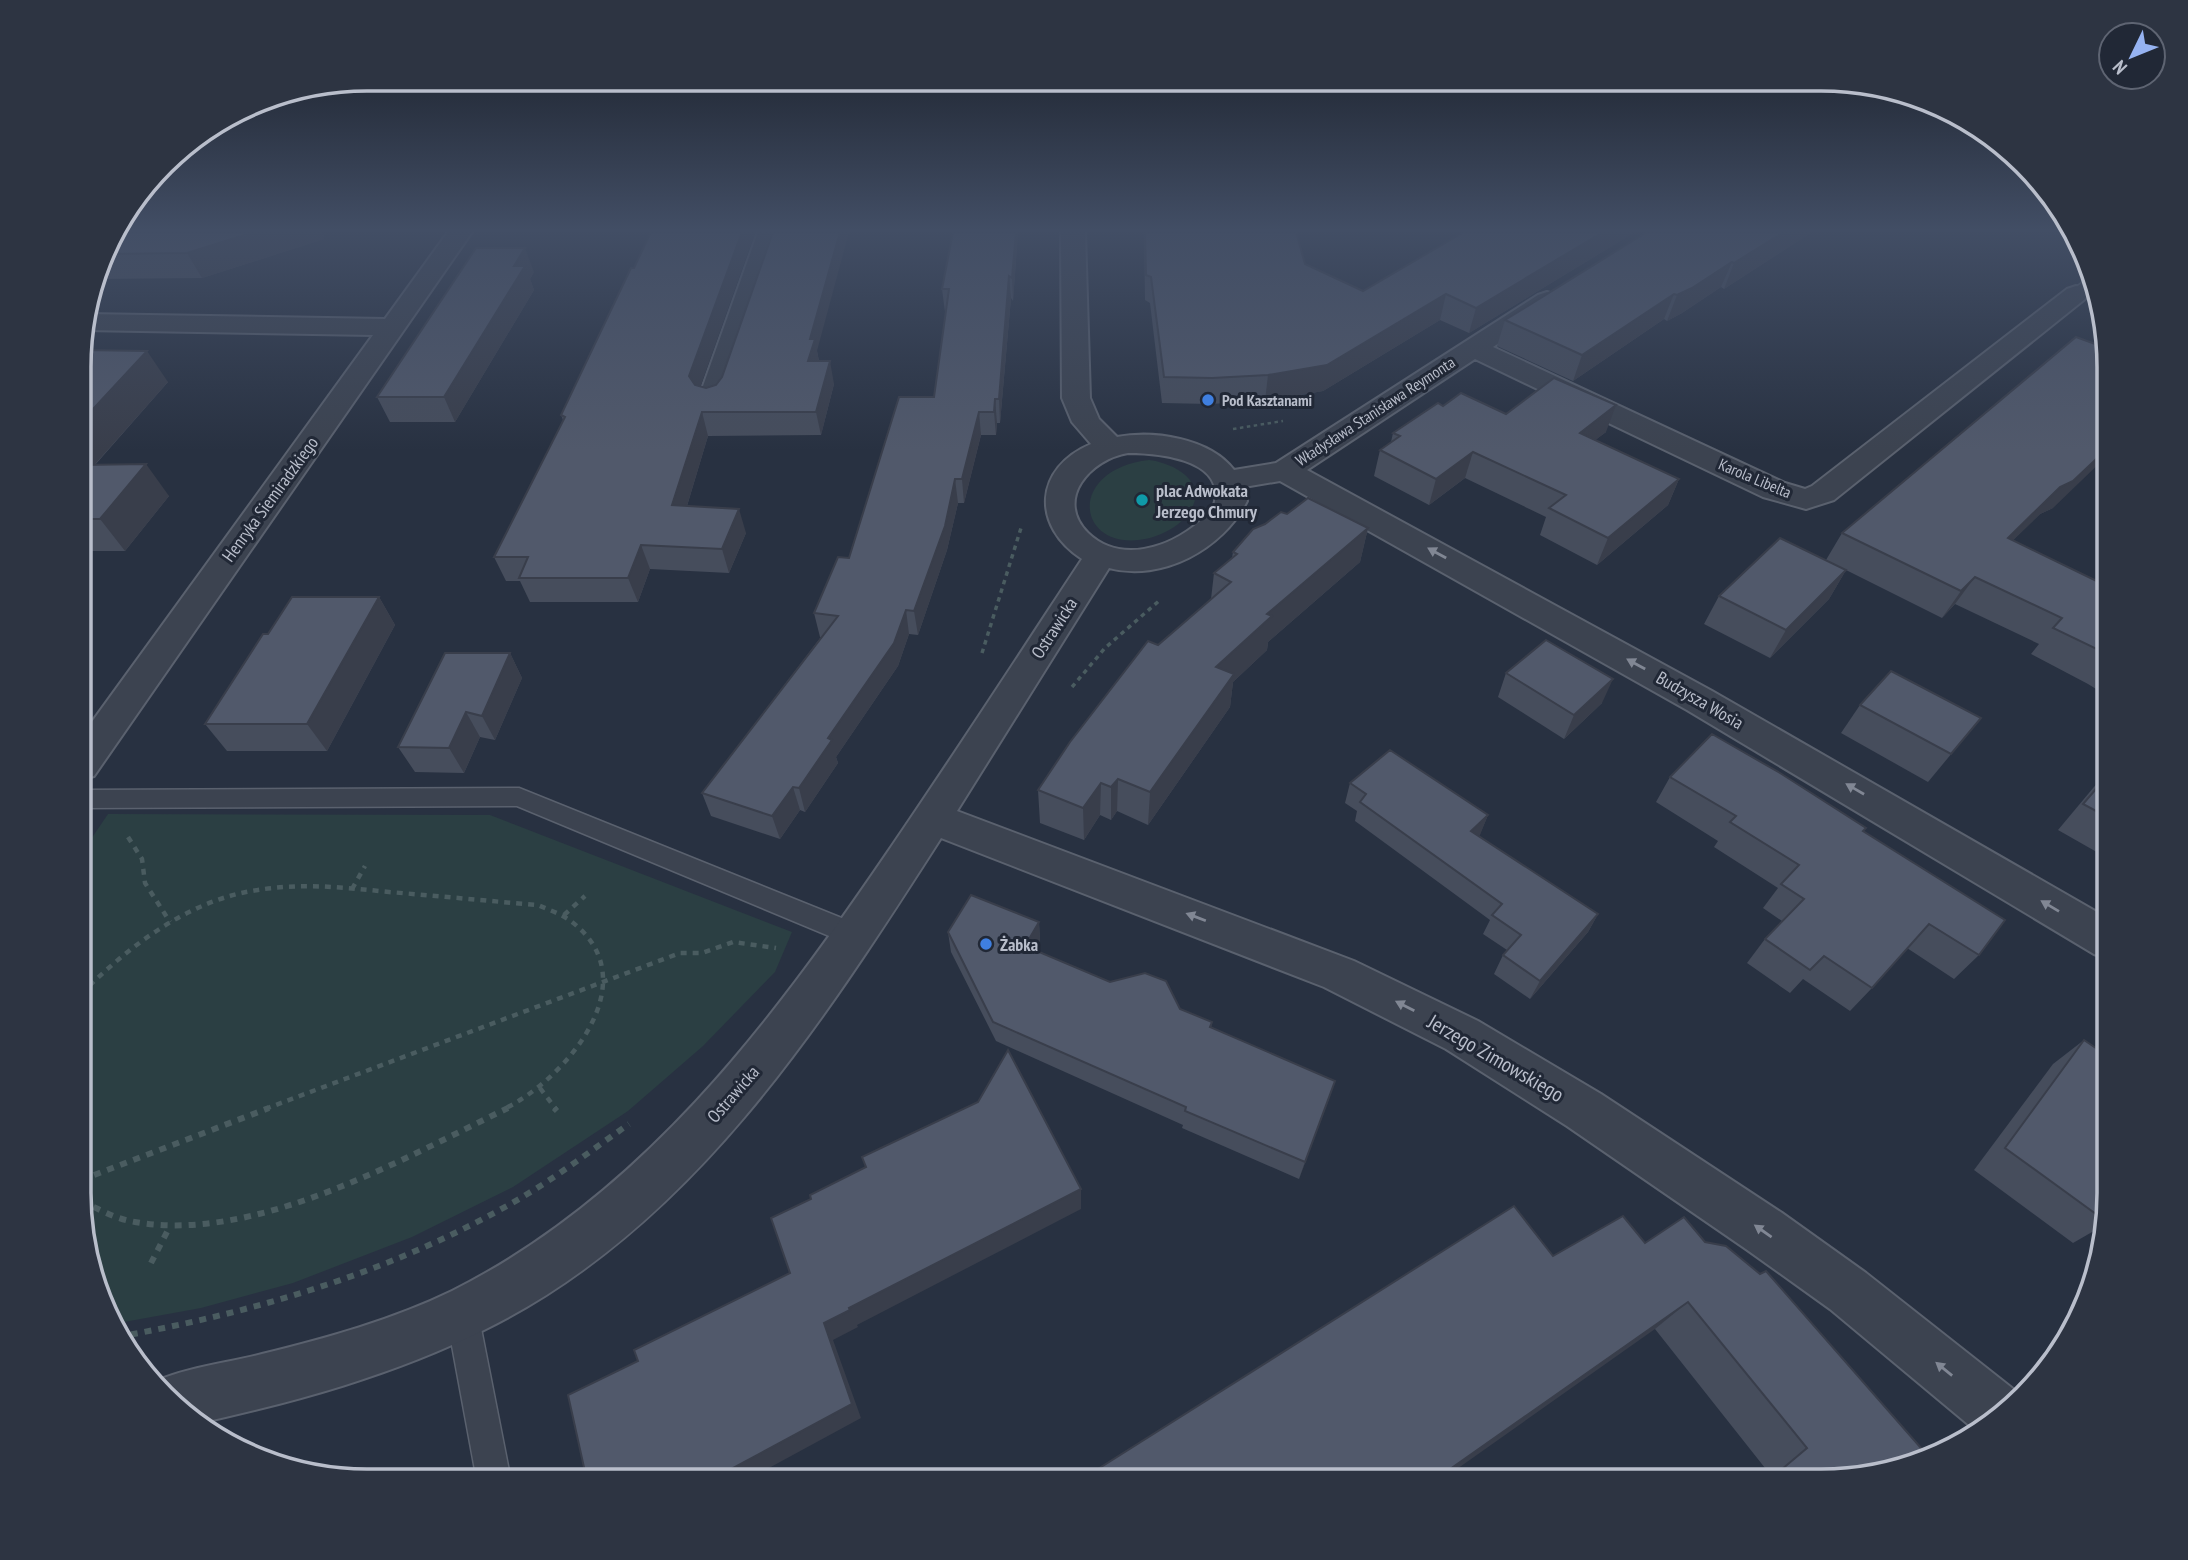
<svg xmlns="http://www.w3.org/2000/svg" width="2188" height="1560" font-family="'PT Sans Narrow',sans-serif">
	<rect width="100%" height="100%" fill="#283141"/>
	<g fill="#2b3f43">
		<path d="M1149,460C1174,463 1209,482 1190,511C1181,525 1166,533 1150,538C1077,556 1063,470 1149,460Z"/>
		<path d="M108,814L490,815L792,932L775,972L703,1046L628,1111L513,1187L412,1237L293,1283L201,1308L113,1324L81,1231V854Z"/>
	</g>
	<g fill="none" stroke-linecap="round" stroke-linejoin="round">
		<defs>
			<g id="service">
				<path d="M2090,277L2092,288L2081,297H2071L2068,294L2071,291Z"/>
				<path d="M519,788L864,927L868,935L864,943L855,946L846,943L517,806L81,808V790Z"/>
				<path d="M462,1297L473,1302L478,1313L511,1481H477L446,1313L451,1302Z"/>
			</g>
			<g id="minor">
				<path d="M448,232H472L94,776L81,780V737L373,335L83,330L86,314L385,319Z"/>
				<path d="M758,232H782L726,400L722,406L712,409L702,406L698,400Z"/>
				<path d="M1061,232H1085L1090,398L1099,419L1117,437C1153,430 1210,438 1234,470L1276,463L1538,295L1547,292L1556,295L1560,300L1556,305L1493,347L1785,483L1805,489L1812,486L2067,289L2076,286L2085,289L2089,294L2085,299L1834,500L1806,509L1763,497L1475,359L1307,470L1712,691L2109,919V959L2094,954L1687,710L1280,481L1244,487L1247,501C1223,549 1162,582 1109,568L957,811L1354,961L1478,1021L1601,1094L1782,1213L1866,1273L2017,1392L2018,1395L1975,1430L1830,1309L1746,1249L1567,1126L1446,1049L1324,987L941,838C821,1025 692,1227 486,1329C394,1375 295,1402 195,1424L156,1381C189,1367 227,1363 262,1354C327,1338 392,1320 452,1291C641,1196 769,1026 885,856C952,758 1017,658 1082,559C1031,526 1034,468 1091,444L1072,422L1062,398ZM1128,453C1155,453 1223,458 1215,501C1214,510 1206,517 1199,522C1169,548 1120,564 1088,533C1054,499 1091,459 1128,453Z"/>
			</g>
		</defs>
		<use href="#service" stroke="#5a616e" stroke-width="3"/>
		<use href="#minor" stroke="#5a616e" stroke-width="4"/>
		<path stroke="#4a5c60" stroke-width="2.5" stroke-dasharray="3.5 3.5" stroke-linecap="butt" d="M1233,429L1283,421"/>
		<g stroke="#4a5c60" stroke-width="3.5" stroke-dasharray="4.5 4.5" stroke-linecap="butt">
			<path d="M982,653L1021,528"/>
			<path d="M1072,687L1105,648L1160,600"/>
		</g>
		<g stroke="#4a5c60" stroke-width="4.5" stroke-dasharray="6 6" stroke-linecap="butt">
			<path d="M128,837L142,859L145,883L170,922"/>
			<path d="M352,889L365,866"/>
			<path d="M564,915L585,896"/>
			<path d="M81,994C126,949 182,905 246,892C297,882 339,887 389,892C439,896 488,901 538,905C549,910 562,914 572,922C649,981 566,1079 504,1109"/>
			<path d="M540,1088L556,1109"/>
			<path d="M265,1109L680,953H702L733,942L776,948"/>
		</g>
		<g stroke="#4a5c60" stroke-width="6" stroke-dasharray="7 7" stroke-linecap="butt">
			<path d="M554,1108L557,1111"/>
			<path d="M81,1180L269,1108"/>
			<path d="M81,1201C97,1208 114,1218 130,1221C251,1246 402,1159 508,1108"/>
			<path d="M151,1263L170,1226"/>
			<path d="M117,1337C257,1312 395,1271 519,1199C557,1177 593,1149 629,1124"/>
		</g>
		<use href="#service" fill="#3c4350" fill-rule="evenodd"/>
		<use href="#minor" fill="#3c4350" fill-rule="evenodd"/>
	</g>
	<g fill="#464d5c">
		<path d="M114,232H323L324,239L202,278L96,279L109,239Z"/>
		<path d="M755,232L700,386L706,388L817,351L819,361L834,384L821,435L708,436L687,506L746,533L729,573L650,569L638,602H530L520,581H506L494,557L563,420L561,415L634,268Z"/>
		<path d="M953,232H1018L1013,301L1011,298L1000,423H997L996,435H981L964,503H958L947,550L918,635L909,634L898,666L836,757L838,763L805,812L800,810L780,839L711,816L702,793L821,637H820L814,613L849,558L934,397L946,312H945L942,289Z"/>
		<path d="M1144,232H1296L1305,264L1363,291L1635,232L1469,333L1440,320L1323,391L1265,401L1210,404L1162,403L1150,303L1145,300Z"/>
		<path d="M1647,232H1812L1724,289L1721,287L1682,313L1667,321L1664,319L1573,381L1497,346L1505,320Z"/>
		<path d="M534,272L530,279L534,290L455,422H390L377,397Z"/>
		<path d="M81,350L168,382L95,465L169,496L125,551H81Z"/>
		<path d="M1506,414L1606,432L1595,440L1679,479L1668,505L1597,565L1540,535L1546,517L1465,478L1429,505L1374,476L1380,450L1391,442L1393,433Z"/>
		<path d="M2053,508L2040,514L2013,540L2109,587V697L2088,684L2031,654L2039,644L1955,604L1942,618L1826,560L1842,533Z"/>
		<path d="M1287,514L1368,528L1360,562L1268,642L1267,650L1233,682L1230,707L1148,825L1117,811L1111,820L1100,815L1084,840L1040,823L1038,790L1158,645L1211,599L1214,573L1232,558L1233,552L1265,524Z"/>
		<path d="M1846,570L1829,599L1770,658L1704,624L1719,596Z"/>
		<path d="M379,597L395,625L327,751H227L205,724L268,634Z"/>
		<path d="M510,653L522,678L495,740L480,737L464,773L415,772L398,747Z"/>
		<path d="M1506,673L1602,703L1564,739L1498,697Z"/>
		<path d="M1860,705L1981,718L1928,782L1841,733Z"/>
		<path d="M2109,769V859L2058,830Z"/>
		<path d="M1670,777L1863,831L1979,955L1954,979L1907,948L1872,988L1850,1011L1803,979L1790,993L1747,963L1765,939L1782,921L1763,908L1778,888L1714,847L1718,841L1656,802Z"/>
		<path d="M1350,783L1488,815L1479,836L1598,914L1588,932L1530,999L1494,974L1503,955L1507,950L1483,934L1490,920L1355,821L1357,811L1345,803Z"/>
		<path d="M1039,922L1040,942L1035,950L1110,982L1212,1022L1211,1028L1335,1081L1299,1179L1182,1128L1183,1125L996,1041L951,952L948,932Z"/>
		<path d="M2084,1040L2109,1212L2106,1224L2073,1243L1974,1170L2053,1064Z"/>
		<path d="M1705,1242L1726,1246L1822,1481H1750L1765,1468L1655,1329L1553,1256L1645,1243Z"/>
	</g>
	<g fill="#393e4b">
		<path d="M254,232H323L324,239L202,278L187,253Z"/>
		<path d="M742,232H755L696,399L689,376Z"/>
		<path d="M840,232H849L817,351L819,362L808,361L810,339Z"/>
		<path d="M1016,232H1018L1013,301L1012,278Z"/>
		<path d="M1603,232H1635L1469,333L1476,308Z"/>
		<path d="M1784,232H1812L1724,289L1734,263Z"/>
		<path d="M525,248L534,272L530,279L534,290L455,422L444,397L514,266Z"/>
		<path d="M1732,262L1721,287L1682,313L1667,321L1677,295Z"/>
		<path d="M1009,276L1011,298L1000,423L999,399Z"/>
		<path d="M1446,294L1440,320L1323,391L1265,401L1268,375Z"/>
		<path d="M1674,294L1664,319L1573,381L1582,355Z"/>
		<path d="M147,351L168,382L81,480V422Z"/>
		<path d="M830,361L834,384L821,435L816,412Z"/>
		<path d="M995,399L997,423L996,435L994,412Z"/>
		<path d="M1616,405L1606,432L1571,459L1580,433Z"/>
		<path d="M702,412L708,436L680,529L672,505Z"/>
		<path d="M979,412L981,435L964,503L962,479Z"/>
		<path d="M2109,447V454L2053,508L2040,514L1989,564L2008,538L2060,487Z"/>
		<path d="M1473,452L1465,478L1429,505L1436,479Z"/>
		<path d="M146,464L169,496L125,551L100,519Z"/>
		<path d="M955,479L958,503L947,550L918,635L914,611Z"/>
		<path d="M1679,479L1668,505L1597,565L1608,538Z"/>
		<path d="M739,509L746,533L729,573L722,549Z"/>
		<path d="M1368,528L1360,562L1268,642L1267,650L1233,682L1230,707L1148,825L1150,792L1216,667L1267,614Z"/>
		<path d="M641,545L650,569L638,602L628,578Z"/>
		<path d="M1846,570L1829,599L1770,658L1786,630Z"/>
		<path d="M1975,577L1955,604L1942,618L1961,591Z"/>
		<path d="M379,597L395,625L327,751L307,724Z"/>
		<path d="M906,610L909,634L898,666L836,757L838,763L805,812L799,788Z"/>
		<path d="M510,653L522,678L495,740L482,716Z"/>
		<path d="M1613,679L1602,703L1564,739L1574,715Z"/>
		<path d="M466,712L480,737L464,773L449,748Z"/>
		<path d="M1118,779L1117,811L1111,820V787Z"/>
		<path d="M1101,783L1100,815L1084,840L1083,808Z"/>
		<path d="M793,787L800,810L780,839L772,816Z"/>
		<path d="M1488,815L1480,835L1464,850L1471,831Z"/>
		<path d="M1598,914L1588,932L1530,999L1540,981Z"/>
		<path d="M1039,922L1040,942L1026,966L1025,946Z"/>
		<path d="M1335,1081L1329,1099L1299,1179L1305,1162Z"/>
		<path d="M1081,1189V1209L857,1325L858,1327L833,1340L861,1418L745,1481H709L824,1323L849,1308Z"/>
		<path d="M1688,1302L1655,1329L1440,1481H1433Z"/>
		<path d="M338,1472L359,1481H348L339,1479Z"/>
	</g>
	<g fill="#51596b" stroke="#393e4b" stroke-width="2">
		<path d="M114,232H254L187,253L104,254L109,239Z"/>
		<path d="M651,232H742L689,376L695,385L706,388L716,385L722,377L773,232H840L810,339H815L808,361H830L816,412H702L672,505L739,509L722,549L641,545L628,578H519L528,557H494L565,417L561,415L631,268H634Z"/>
		<path d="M953,232H1016L1012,278L1009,276L999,399H995L994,412H979L962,479H955L945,526L914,611L906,610L894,643L828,738L832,740L799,788L793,787L772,816L702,793L838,616L814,613L838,557L849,558L899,397H934L949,289H942Z"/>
		<path d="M1145,232H1296L1305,264L1363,291L1464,232H1603L1476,308L1446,294L1327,365L1268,375L1212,378L1164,377L1151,277L1146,275Z"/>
		<path d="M1647,232H1784L1734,263L1732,262L1692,288L1677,295L1674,294L1582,355L1505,320Z"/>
		<path d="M476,248H525L514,266H525L444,397H377Z"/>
		<path d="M2076,337L2109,349V447L2073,481L2060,487L2008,538L2109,587V655L2053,628L2062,618L1975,577L1961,591L1842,533Z"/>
		<path d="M81,350L147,351L81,422Z"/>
		<path d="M1554,378L1616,405L1580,433L1679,479L1608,538L1549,508L1566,495L1473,452L1436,479L1380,450L1400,436L1393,433L1438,403L1443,406L1461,393L1506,414Z"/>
		<path d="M146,464L100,519H81V465Z"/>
		<path d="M1308,498L1368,528L1267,614L1272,616L1216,667L1234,674L1150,792L1118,779L1111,787L1101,783L1083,808L1038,790L1070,742L1148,641L1158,645L1231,582L1214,573L1237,554L1233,552L1253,529L1265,524L1281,512L1287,514Z"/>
		<path d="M1780,538L1846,570L1786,630L1719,596Z"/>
		<path d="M292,597H379L307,724H205L263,634H268Z"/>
		<path d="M1546,640L1613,679L1574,715L1506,673Z"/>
		<path d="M445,653H510L482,716L466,712L449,748L398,747Z"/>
		<path d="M1891,671L1981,718L1951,754L1860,705Z"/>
		<path d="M1712,734L1780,773L1866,828L1863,831L2005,920L1979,955L1929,924L1872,988L1824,956L1810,970L1765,939L1804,899L1781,884L1799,865L1730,822L1736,816L1670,777Z"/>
		<path d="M1390,750L1488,815L1471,831L1598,914L1540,981L1503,955L1521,935L1492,915L1502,904L1360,802L1366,794L1350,783Z"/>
		<path d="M2109,774V818L2083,804Z"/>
		<path d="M971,895L1039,922L1025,946L1110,982L1145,973L1166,981L1180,1009L1212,1022L1210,1027L1335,1081L1305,1162L1185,1111L1186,1107L993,1022L948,932Z"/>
		<path d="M2084,1040L2109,1057V1212L2107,1222L2005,1148Z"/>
		<path d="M1008,1050L1081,1189L849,1308L850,1310L824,1323L852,1404L709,1481H587L568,1395L638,1361L634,1350L790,1273L771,1218L811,1199L810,1195L866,1167L862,1157L978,1102Z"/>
		<path d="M1514,1206L1553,1256L1623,1216L1645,1243L1684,1217L1705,1242L1726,1246L1760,1274L1766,1271L1928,1456L1822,1481H1768L1807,1448L1688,1302L1433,1481H1079Z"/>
		<path d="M338,1472L339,1479L328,1477Z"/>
	</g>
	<defs><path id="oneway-solid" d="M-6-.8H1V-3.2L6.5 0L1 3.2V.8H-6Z" transform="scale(1.75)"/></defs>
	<g fill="#818794">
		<use href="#oneway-solid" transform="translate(1437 553) rotate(-151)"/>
		<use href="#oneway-solid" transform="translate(1636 664) rotate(-151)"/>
		<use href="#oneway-solid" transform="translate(1855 789) rotate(-150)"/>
		<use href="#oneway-solid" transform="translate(2050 906) rotate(-149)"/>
		<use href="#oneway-solid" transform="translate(1196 917) rotate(-159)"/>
		<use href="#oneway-solid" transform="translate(1405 1006) rotate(-153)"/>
		<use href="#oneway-solid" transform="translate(1763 1231) rotate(-145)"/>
		<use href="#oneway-solid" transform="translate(1944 1369) rotate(-141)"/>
	</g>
	<linearGradient id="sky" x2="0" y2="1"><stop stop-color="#161b24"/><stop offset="0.51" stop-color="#424e65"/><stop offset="1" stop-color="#424e65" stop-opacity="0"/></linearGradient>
	<rect width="2188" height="451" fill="url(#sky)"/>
	<g fill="#3f7fe0" stroke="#212836" stroke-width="2.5">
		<circle cx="1208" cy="400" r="7"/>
		<circle cx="986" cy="944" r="7"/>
	</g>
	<circle fill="#0f9aa8" stroke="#212836" stroke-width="2.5" cx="1142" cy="500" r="7"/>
	<g text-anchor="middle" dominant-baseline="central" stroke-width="6" stroke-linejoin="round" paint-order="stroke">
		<g font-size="16" font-weight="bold" fill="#b9becb" stroke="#212836" text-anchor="start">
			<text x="1222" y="400">Pod Kasztanami</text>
		</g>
		<g font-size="16" fill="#b9becb" stroke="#212836">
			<text transform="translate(1375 411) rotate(-33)">Władysława Stanisława Reymonta</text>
			<text transform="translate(1755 478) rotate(23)">Karola Libelta</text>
		</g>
		<g font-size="18" font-weight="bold" fill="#b9becb" stroke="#212836" text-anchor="start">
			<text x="1156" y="490">plac Adwokata<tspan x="1156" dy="21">Jerzego Chmury</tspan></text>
			<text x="1000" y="944">Żabka</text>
		</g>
		<g font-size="18" fill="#b9becb" stroke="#212836">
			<text transform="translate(270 499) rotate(-54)">Henryka Siemiradzkiego</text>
			<text transform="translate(1054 628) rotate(-57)">Ostrawicka</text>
			<text transform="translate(1700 700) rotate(30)">Budzysza Wosia</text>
			<text transform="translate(733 1094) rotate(-49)">Ostrawicka</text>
		</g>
		<g font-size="21" fill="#b9becb" stroke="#212836">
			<text transform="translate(1496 1058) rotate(30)">Jerzego Zimowskiego</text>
		</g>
	</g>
	<path d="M0 0H2188V1560H0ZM367 91H1821A276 276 0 0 1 2097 367V1193A276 276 0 0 1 1821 1469H367A276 276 0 0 1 91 1193V367A276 276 0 0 1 367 91Z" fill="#2d3442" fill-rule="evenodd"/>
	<path fill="none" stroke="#b9becb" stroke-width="3.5" d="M367 91H1821A276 276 0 0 1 2097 367V1193A276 276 0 0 1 1821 1469H367A276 276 0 0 1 91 1193V367A276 276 0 0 1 367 91Z"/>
	<g transform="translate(2132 56) rotate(227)"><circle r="33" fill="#212836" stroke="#5e6472" stroke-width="2"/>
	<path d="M0-5L12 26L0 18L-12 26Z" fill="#96b3f2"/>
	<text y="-10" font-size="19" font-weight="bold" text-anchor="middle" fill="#b9becb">N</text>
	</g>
</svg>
